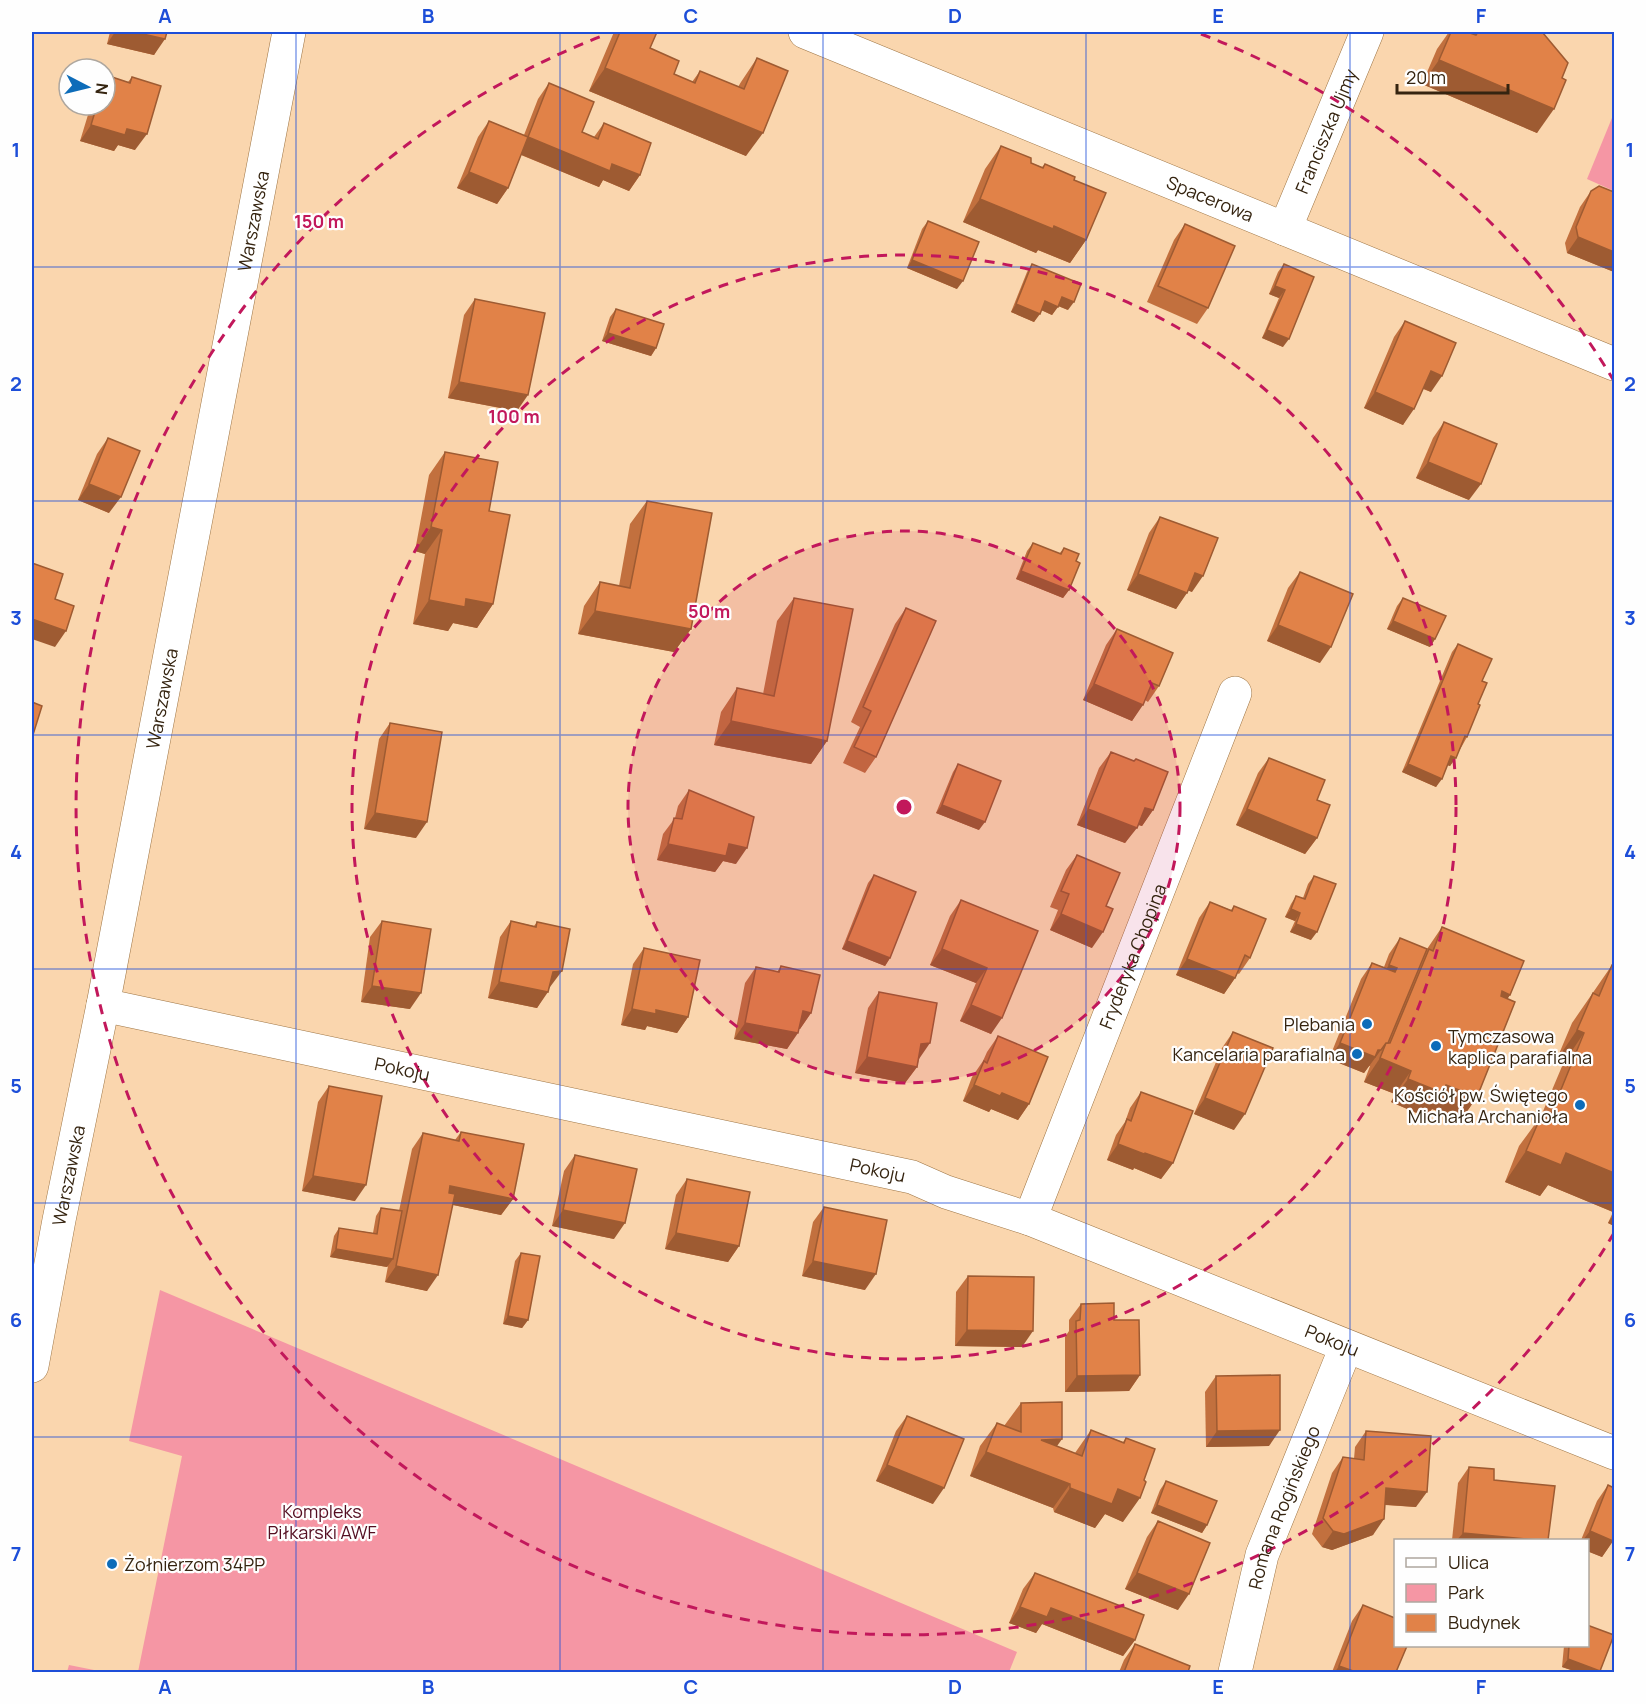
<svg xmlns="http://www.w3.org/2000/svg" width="1646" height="1704" font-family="Manrope,sans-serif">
	<rect width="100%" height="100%" fill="#fad6ae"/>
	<g fill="#f596a4">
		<path d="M1614,113V191L1587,179Z"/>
		<path d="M160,1290L1017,1652L1009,1672H138L182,1456L129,1441Z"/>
		<path d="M69,1665L104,1672H67Z"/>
	</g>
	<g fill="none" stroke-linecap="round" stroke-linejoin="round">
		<defs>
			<g id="minor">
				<path id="s1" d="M805,32L1614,364"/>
				<path id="s2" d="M1285,229L1367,32"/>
				<path id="s3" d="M103,1005L912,1177L946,1192L1030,1219L1614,1453"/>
				<path id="s4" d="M1030,1219L1235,693"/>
				<path id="s5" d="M32,1366L59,1220L103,1005L289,32"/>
				<path id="s6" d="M1235,1672L1262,1555L1346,1347"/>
			</g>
		</defs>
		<use href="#minor" stroke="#9e7544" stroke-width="34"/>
		<use href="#minor" stroke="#fff" stroke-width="33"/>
	</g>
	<g fill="#c2703e">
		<path d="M110,32H167L154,55L107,44Z"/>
		<path d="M614,32H657L650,48L674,74L692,82L700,71L738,87L741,82L757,58L746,156L589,91Z"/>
		<path d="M1449,32H1467L1473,34L1474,32H1544L1543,33L1562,78L1537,133L1422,84L1437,49Z"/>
		<path d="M106,75L128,82L132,77L135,150L118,145L114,151L80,141L91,105H105V77Z"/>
		<path d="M549,83L582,132L594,137L604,123L640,175L629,191L603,180L599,187L521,155L508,188L497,204L457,188L478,137L489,121L524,135L538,99Z"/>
		<path d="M1001,146L1031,163L1042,167L1045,164L1074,180L1086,240L1070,263L1038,250L1036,253L963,222L985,169Z"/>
		<path d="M1591,191L1614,192V272L1567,253L1565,243L1580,207Z"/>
		<path d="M928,221L957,289L907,268L922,229Z"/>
		<path d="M1185,224L1208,308L1197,324L1147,302L1174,240Z"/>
		<path d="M1032,264L1068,310L1058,306L1052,315L1041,310L1034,322L1011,312L1027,272Z"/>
		<path d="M1284,264L1283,347L1262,338L1279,298L1269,294L1278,272Z"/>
		<path d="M475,299L517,411L448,398L464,315Z"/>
		<path d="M616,309L656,348L651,356L602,341L610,317Z"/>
		<path d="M1405,321L1431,392L1423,389L1403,425L1364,408L1394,337Z"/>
		<path d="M1444,422L1469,500L1416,478L1433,438Z"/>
		<path d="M108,438L109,513L78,500L97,454Z"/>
		<path d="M445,452L489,511L493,604L477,628L453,623L448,631L413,624L425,554L415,551L429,475Z"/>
		<path d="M647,501L691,629L674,652L578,634L584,606L600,582L619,586L630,524Z"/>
		<path d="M1160,517L1192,592L1188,590L1176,609L1127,590L1149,533Z"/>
		<path d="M1033,543L1059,554L1064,548L1076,561L1069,590L1063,598L1016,579L1027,551Z"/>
		<path d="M1300,572L1320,663L1267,641L1288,588Z"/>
		<path d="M794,598L827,741L811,764L714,745L721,712L737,688L763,694L777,621Z"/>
		<path d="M1403,598L1435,639L1430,647L1387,629L1397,606Z"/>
		<path d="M906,608L876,757L865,773L843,763L860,727L851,722L895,624Z"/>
		<path d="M1117,629L1159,686L1148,702L1145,700L1132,721L1083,700L1106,645Z"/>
		<path d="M1458,644L1482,681L1478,704L1467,737L1462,746L1450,766L1447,765L1436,787L1402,772L1452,652Z"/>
		<path d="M390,723L416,838L364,829L379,739Z"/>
		<path d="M1111,752L1153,810L1142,826L1138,825L1125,843L1077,825L1099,768Z"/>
		<path d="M1269,758L1317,800V838L1305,854L1236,825L1258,773Z"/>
		<path d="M958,764L979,830L936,813L953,772Z"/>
		<path d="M689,790L736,864L723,861L715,872L657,860L663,834L675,818L678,806Z"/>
		<path d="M1077,855L1092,948L1050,930L1058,910L1050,907L1066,870Z"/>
		<path d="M874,875L890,958L885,966L842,949L868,883Z"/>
		<path d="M1314,876L1311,940L1290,932L1295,921L1285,917L1291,904L1296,896L1303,898L1308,884Z"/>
		<path d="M961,900L1038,931L991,1034L960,1021L976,983L930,965L950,916Z"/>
		<path d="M1210,902L1231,910L1234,906L1250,958L1239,974L1237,973L1235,978L1224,994L1176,975L1199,918Z"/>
		<path d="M382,921L410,1009L361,1002L370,937Z"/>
		<path d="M511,921L534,926L537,922L550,987L537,1008L488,998L500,937Z"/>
		<path d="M1442,927L1510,995L1507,999L1477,1097L1461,1120L1432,1109L1426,1117L1391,1102L1395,1094L1364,1082L1370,1066H1369L1364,1073L1329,1059L1361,979L1372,963L1384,967L1389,954L1400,938L1427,949Z"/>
		<path d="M644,948L688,1017L677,1033L647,1026L645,1030L621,1025L633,964Z"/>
		<path d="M1612,965L1614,966V1226L1608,1223L1613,1212L1548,1185L1540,1196L1505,1182L1519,1146L1541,1116L1563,1064L1556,1061L1572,1023Z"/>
		<path d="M781,966L811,1013L800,1029H799L787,1049L734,1039L745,983L756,967L777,972Z"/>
		<path d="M879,992L919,1059L917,1067L905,1083L855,1073L868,1008Z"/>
		<path d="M1233,1032L1234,1130L1194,1114L1222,1048Z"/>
		<path d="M998,1036L1029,1104L1018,1120L991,1109L989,1112L963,1101L972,1077L983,1061L987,1052Z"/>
		<path d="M329,1086L355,1201L302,1191L318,1102Z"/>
		<path d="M1141,1092L1173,1163L1161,1179L1134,1168L1133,1170L1107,1160L1116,1135L1125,1122L1130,1108Z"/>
		<path d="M461,1132L513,1199L501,1215L453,1205L427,1291L385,1282L388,1266L387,1267L330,1257L334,1236L339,1228L373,1233L376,1216L381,1208L399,1211L412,1149L423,1133L455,1140Z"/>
		<path d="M575,1155L614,1239L552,1226L564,1171Z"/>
		<path d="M687,1179L739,1246L728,1262L665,1249L676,1195Z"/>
		<path d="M824,1207L865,1290L802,1276L813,1222Z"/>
		<path d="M521,1253L528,1320L522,1328L503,1324L515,1261Z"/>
		<path d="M968,1276L1022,1347L955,1346L956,1292Z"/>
		<path d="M1081,1304L1114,1320L1140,1375L1129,1391L1065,1392V1337L1069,1331V1320Z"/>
		<path d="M1216,1376L1269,1446L1206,1447L1205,1392Z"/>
		<path d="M1021,1403L1057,1446L1075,1453L1091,1430L1123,1442L1126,1438L1123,1522L1105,1514L1095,1528L1054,1512L1053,1508L970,1476L980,1446L997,1423L1004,1426Z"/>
		<path d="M907,1416L933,1504L876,1481L896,1431Z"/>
		<path d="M1366,1431L1416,1507L1385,1505L1373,1535L1332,1550L1322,1547L1312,1534L1332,1473L1343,1457L1354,1459L1355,1447Z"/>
		<path d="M1469,1467L1494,1480L1548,1540H1452L1458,1483Z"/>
		<path d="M1166,1481L1207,1525L1202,1533L1151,1513L1160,1490Z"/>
		<path d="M1608,1485L1614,1488V1542L1613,1541L1602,1557L1587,1551V1540H1581L1597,1501Z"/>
		<path d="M1158,1521L1178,1610L1125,1589L1147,1537Z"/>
		<path d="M1035,1573L1135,1640L1123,1656L1042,1624L1036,1633L1009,1623L1023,1589Z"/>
		<path d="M1363,1605L1396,1672H1332L1352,1621Z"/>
		<path d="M1135,1644L1188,1672H1119L1124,1660Z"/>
		<path d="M1564,1646H1587L1599,1672H1577L1562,1667Z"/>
	</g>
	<g fill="#9e5b32">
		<path d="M115,32H134L165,39L154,55L107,44Z"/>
		<path d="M1439,60L1554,109L1537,133L1422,84Z"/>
		<path d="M605,68L763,133L746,156L589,91Z"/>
		<path d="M91,125L127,129L147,134L135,150L118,145L114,151L80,141Z"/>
		<path d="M528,137L612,164L640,175L629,191L603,180L599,187L517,153Z"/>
		<path d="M469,172L508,188L497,204L457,188Z"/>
		<path d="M980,199L1054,226L1086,240L1070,263L1038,250L1036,253L963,222Z"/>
		<path d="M1578,237L1614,252V272L1567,253Z"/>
		<path d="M912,260L963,281L957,289L907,268Z"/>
		<path d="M1275,286L1285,290L1279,298L1269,294Z"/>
		<path d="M1062,297L1074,302L1068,310L1056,305Z"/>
		<path d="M1045,301L1058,307L1052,315L1039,309Z"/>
		<path d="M1016,304L1040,314L1034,322L1011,312Z"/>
		<path d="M1267,330L1289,339L1283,347L1262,338Z"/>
		<path d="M608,333L656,348L651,356L602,341Z"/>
		<path d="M1431,371L1442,376L1431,392L1420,387Z"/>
		<path d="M459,382L528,395L517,411L448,398Z"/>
		<path d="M1375,392L1414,409L1403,425L1364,408Z"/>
		<path d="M1428,462L1481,484L1469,500L1416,478Z"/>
		<path d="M89,484L121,497L109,513L78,500Z"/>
		<path d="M431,527L442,530L425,554L415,551Z"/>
		<path d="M1021,571L1069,590L1063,598L1016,579Z"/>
		<path d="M1195,573L1203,576L1192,592L1184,589Z"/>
		<path d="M1138,574L1187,593L1176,609L1127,590Z"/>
		<path d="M466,599L493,604L477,628L453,623L448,631L413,624L429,600Z"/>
		<path d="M595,611L691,629L674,652L578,634Z"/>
		<path d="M32,619L66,631L55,647L32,639Z"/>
		<path d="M1393,621L1435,639L1430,647L1387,629Z"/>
		<path d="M1278,625L1331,647L1320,663L1267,641Z"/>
		<path d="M1094,684L1143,705L1132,721L1083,700Z"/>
		<path d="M731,721L827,741L811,764L714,745Z"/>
		<path d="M1451,756L1456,758L1450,766L1445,764Z"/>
		<path d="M1408,764L1442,779L1436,787L1402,772Z"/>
		<path d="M942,805L985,822L979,830L936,813Z"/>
		<path d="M1145,808L1153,810L1142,826L1133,823Z"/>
		<path d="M1088,809L1137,828L1125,843L1077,825Z"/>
		<path d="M1247,809L1317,838L1305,854L1236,825Z"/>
		<path d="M375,813L427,822L416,838L364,829Z"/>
		<path d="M668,844H729L747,848L736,864L723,861L715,872L657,860Z"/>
		<path d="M1291,909L1300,913L1295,921L1285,917Z"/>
		<path d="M1061,914L1103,932L1092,948L1050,930Z"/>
		<path d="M1296,924L1317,932L1311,940L1290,932Z"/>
		<path d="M847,941L890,958L885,966L842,949Z"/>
		<path d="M942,949L987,968L976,983L930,965Z"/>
		<path d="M1187,959L1235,978L1224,994L1176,975Z"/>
		<path d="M1389,965L1397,968L1386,984L1378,981Z"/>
		<path d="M562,971L550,987L542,988L553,972Z"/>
		<path d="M499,982L548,992L537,1008L488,998Z"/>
		<path d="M372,986L421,993L410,1009L361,1002Z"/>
		<path d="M1502,991L1510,995L1494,1018Z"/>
		<path d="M971,1005L1002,1018L991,1034L960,1021Z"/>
		<path d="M632,1009L656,1010L688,1017L677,1033L647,1026L645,1030L621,1025Z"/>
		<path d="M803,1011L811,1013L800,1029L792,1027Z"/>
		<path d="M745,1023L798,1033L787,1049L734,1039Z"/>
		<path d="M1577,1030L1584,1033L1563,1064L1556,1061Z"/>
		<path d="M930,1043L919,1059L910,1060L921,1044Z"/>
		<path d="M1340,1043L1378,1050H1381L1364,1073L1329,1059Z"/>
		<path d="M867,1057L917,1067L905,1083L855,1073Z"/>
		<path d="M1380,1058L1411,1071L1395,1094L1364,1082Z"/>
		<path d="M1408,1079L1446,1085L1477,1097L1461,1120L1432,1109L1426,1117L1391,1102Z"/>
		<path d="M974,1085L1002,1093L1029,1104L1018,1120L991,1109L989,1112L963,1101Z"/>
		<path d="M1205,1098L1245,1114L1234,1130L1194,1114Z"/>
		<path d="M1118,1144L1145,1153L1173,1163L1161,1179L1134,1168L1133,1170L1107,1160Z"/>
		<path d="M1526,1151L1566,1153L1614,1173V1209L1613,1212L1548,1185L1540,1196L1505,1182Z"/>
		<path d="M313,1176L366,1185L355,1201L302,1191Z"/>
		<path d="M450,1186L513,1199L501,1215L439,1202Z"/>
		<path d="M563,1210L625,1223L614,1239L552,1226Z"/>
		<path d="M1614,1214V1226L1608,1223Z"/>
		<path d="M676,1233L739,1246L728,1262L665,1249Z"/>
		<path d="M336,1249L393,1259L387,1267L330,1257Z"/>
		<path d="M813,1261L876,1274L865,1290L802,1276Z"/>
		<path d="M396,1266L438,1275L427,1291L385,1282Z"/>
		<path d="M508,1316L528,1320L522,1328L503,1324Z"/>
		<path d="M967,1330L1033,1331L1022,1347L955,1346Z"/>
		<path d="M1140,1375L1129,1391L1065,1392L1077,1376Z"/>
		<path d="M1280,1430L1269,1446L1206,1447L1217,1431Z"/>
		<path d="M1062,1439L1046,1462L1041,1440Z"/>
		<path d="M986,1452L1070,1484L1053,1508L970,1476Z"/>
		<path d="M887,1465L944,1488L933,1504L876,1481Z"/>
		<path d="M1070,1488L1118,1489L1140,1498L1123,1522L1105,1514L1095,1528L1054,1512Z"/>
		<path d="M1386,1488L1427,1492L1416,1507L1375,1504Z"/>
		<path d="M1157,1505L1207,1525L1202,1533L1151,1513Z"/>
		<path d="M1384,1519L1373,1535L1332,1550L1322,1547L1333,1531Z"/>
		<path d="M1590,1531L1614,1533V1542L1613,1541L1602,1557L1587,1551V1540H1583Z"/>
		<path d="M1463,1533L1538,1540H1457Z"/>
		<path d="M1137,1573L1189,1594L1178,1610L1125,1589Z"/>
		<path d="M1020,1607L1051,1608L1135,1640L1123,1656L1042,1624L1036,1633L1009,1623Z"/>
		<path d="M1568,1659L1600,1671L1599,1672H1577L1562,1667Z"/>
		<path d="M1339,1666L1356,1672H1335Z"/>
	</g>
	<g fill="#e18248" stroke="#9e5b32" stroke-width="1.5">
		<path d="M134,32H167L165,39Z"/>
		<path d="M620,32H657L650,48L679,61L674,74L695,83L700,71L744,89L757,58L788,71L763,133L605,68Z"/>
		<path d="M1451,32H1467L1476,35L1478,32H1544L1543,33L1568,63L1562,78L1566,80L1554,109L1439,60Z"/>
		<path d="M106,75L130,83L132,77L161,86L147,134L127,129L125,135L91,125L97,105H105V79Z"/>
		<path d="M549,83L594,102L582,132L598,139L604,123L651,143L640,175L612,164L610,171L528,137Z"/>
		<path d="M489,121L528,137L508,188L469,172Z"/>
		<path d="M1001,146L1031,158V163L1043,168L1045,164L1075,177L1074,180L1106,193L1086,240L1054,226L1053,229L980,199Z"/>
		<path d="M1599,186L1614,192V252L1578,237L1576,227L1591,191Z"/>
		<path d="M928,221L979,242L963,281L912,260Z"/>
		<path d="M1185,224L1235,246L1208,308L1158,286Z"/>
		<path d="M1032,264L1081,284L1074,302L1062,297L1058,307L1045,301L1040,314L1016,304Z"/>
		<path d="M1284,264L1314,277L1289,339L1267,330L1285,290L1275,286Z"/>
		<path d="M475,299L545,313L528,395L459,382Z"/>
		<path d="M616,309L664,324L656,348L608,333Z"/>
		<path d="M1405,321L1456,343L1442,376L1431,371L1414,409L1375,392Z"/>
		<path d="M1444,422L1497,444L1481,484L1428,462Z"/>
		<path d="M108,438L140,451L121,497L89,484Z"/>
		<path d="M445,452L498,462L489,511L510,515L493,604L466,599L465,607L429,600L442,530L431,527Z"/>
		<path d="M647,501L712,513L691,629L595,611L600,582L630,588Z"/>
		<path d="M1160,517L1218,538L1203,576L1195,573L1187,593L1138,574Z"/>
		<path d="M1033,543L1061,554L1064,548L1079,554L1076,561L1080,563L1069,590L1021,571Z"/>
		<path d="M32,563L63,574L55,599L74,606L66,631L32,619Z"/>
		<path d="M1300,572L1353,594L1331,647L1278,625Z"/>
		<path d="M794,598L853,609L827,741L731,721L737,688L774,696Z"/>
		<path d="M1403,598L1446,616L1435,639L1393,621Z"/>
		<path d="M906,608L936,621L876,757L854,747L871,711L863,707Z"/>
		<path d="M1117,629L1173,653L1159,686L1152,683L1143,705L1094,684Z"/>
		<path d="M1458,644L1492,659L1482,681L1487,683L1478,704L1480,705L1467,737L1465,736L1456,758L1451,756L1442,779L1408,764Z"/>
		<path d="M32,702L42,706L32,738Z"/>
		<path d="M390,723L442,732L427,822L375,813Z"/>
		<path d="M1111,752L1134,761L1136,759L1168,772L1153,810L1145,808L1137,828L1088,809Z"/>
		<path d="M1269,758L1325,780L1317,800L1330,805L1317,838L1247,809Z"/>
		<path d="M958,764L1001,781L985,822L942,805Z"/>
		<path d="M689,790L754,817L747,848L729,844L726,856L668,844L674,818L682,819Z"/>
		<path d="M1077,855L1120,873L1106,906L1113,909L1103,932L1061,914L1069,894L1061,891Z"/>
		<path d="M874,875L916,892L890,958L847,941Z"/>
		<path d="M1314,876L1336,884L1317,932L1296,924L1300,913L1291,909L1296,896L1305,899Z"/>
		<path d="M961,900L1038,931L1002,1018L971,1005L987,968L942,949Z"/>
		<path d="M1210,902L1232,911L1234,906L1266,919L1250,958L1245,955L1235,978L1187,959Z"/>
		<path d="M382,921L431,929L421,993L372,986Z"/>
		<path d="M511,921L536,927L537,922L570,929L562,971L553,972L548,992L499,982Z"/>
		<path d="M1442,927L1524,961L1510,995L1502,991L1501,996L1515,1002L1477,1097L1446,1085L1443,1093L1408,1079L1411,1071L1380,1058L1386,1043H1390L1429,949L1433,951Z"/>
		<path d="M1400,938L1427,949L1388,1043H1386L1381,1050H1378L1375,1057L1340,1043L1372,963L1395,972L1397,968L1389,965Z"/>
		<path d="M644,948L700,960L688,1017L656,1010V1014L632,1009Z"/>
		<path d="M1612,965L1614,966V1173L1566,1153L1561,1165L1526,1151L1541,1116L1549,1119L1584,1033L1577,1030L1593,993L1599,996Z"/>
		<path d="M781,966L820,975L811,1013L803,1011L798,1033L745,1023L756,967L779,972Z"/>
		<path d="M879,992L937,1003L930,1043L921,1044L917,1067L867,1057Z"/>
		<path d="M1233,1032L1273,1048L1245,1114L1205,1098Z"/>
		<path d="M998,1036L1048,1057L1029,1104L1002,1093L1000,1096L974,1085L984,1061L987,1063Z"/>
		<path d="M329,1086L382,1096L366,1185L313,1176Z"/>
		<path d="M1141,1092L1193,1111L1173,1163L1145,1153L1144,1154L1118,1144L1127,1119L1131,1121Z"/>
		<path d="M461,1132L524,1144L513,1199L450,1186L449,1193L455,1194L438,1275L396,1266L423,1133L459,1141Z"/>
		<path d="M575,1155L637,1169L625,1223L563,1210Z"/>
		<path d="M687,1179L750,1192L739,1246L676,1233Z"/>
		<path d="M824,1207L887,1220L876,1274L813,1261Z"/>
		<path d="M381,1208L402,1211L393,1259L336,1249L339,1228L377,1234Z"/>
		<path d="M521,1253L540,1256L528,1320L508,1316Z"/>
		<path d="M968,1276L1034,1277L1033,1331L967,1330Z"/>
		<path d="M1114,1303V1320H1139L1140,1375L1077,1376L1076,1321L1080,1320L1081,1304Z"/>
		<path d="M1280,1375V1430L1217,1431L1216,1376Z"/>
		<path d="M1062,1402V1439L1041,1440L1082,1456L1091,1430L1124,1443L1126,1438L1155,1449L1144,1480L1146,1482L1140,1498L1118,1489L1112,1504L1070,1488V1484L986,1452L997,1423L1021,1432V1403Z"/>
		<path d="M907,1416L964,1439L944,1488L887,1465Z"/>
		<path d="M1366,1431L1431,1436L1427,1492L1386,1488L1384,1519L1344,1534L1333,1531L1323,1518L1343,1457L1364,1460Z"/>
		<path d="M1469,1467L1494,1469V1480L1555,1486L1548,1540H1538L1463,1533Z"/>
		<path d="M1166,1481L1217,1501L1207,1525L1157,1505Z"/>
		<path d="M1608,1485L1614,1488V1538L1613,1541L1590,1531Z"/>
		<path d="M1158,1521L1210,1543L1189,1594L1137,1573Z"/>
		<path d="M1035,1573L1144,1615L1135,1640L1051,1608L1047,1617L1020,1607Z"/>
		<path d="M1363,1605L1395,1618V1646H1407L1396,1672H1356L1339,1666Z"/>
		<path d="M1587,1625L1614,1635L1600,1671L1568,1659L1569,1646H1587Z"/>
		<path d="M1135,1644L1190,1666L1188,1672H1124Z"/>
	</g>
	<path fill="none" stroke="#1d4ed8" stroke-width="1.5" stroke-opacity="0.55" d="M296,32V1672M560,32V1672M823,32V1672M1086,32V1672M1350,32V1672M32,267H1614M32,501H1614M32,735H1614M32,969H1614M32,1203H1614M32,1437H1614"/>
	<circle cx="904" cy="807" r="276" fill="#c2185b" fill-opacity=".12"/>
	<g fill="none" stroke="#c2185b" stroke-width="3" stroke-dasharray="10 8">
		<circle cx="904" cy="807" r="276"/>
		<circle cx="904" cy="807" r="552"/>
		<path d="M1614 1233A828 828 0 1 1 607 34M1201 34A828 828 0 0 1 1614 381"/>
	</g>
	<g fill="#0d6cb9" stroke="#fefefe" stroke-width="2">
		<circle cx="1367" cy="1024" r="6"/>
		<circle cx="1436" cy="1046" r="6"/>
		<circle cx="1357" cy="1054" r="6"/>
		<circle cx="1580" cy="1105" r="6"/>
		<circle cx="112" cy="1564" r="6"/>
	</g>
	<g text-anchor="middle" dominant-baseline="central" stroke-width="4.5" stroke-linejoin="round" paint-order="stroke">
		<g font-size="18" fill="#352410" stroke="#fefefe">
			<text stroke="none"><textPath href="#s2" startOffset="106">Franciszka Ujmy</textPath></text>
			<text stroke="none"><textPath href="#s1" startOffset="438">Spacerowa</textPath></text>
			<text stroke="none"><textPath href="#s5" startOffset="1166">Warszawska</textPath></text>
			<text stroke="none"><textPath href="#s5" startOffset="680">Warszawska</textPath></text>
			<text stroke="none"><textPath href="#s4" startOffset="282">Fryderyka Chopina</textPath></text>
			<text stroke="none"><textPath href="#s3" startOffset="306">Pokoju</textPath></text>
			<text stroke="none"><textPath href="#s3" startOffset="792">Pokoju</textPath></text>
			<text stroke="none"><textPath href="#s5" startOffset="194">Warszawska</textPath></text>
			<text stroke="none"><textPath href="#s3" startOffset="1278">Pokoju</textPath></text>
			<text stroke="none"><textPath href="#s6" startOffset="172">Romana Rogińskiego</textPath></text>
		</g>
		<g font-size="18" fill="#352410" stroke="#fefefe" text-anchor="end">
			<text x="1355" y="1024">Plebania</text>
			<text x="1448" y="1036" text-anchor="start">Tymczasowa<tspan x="1448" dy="21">kaplica parafialna</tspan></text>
			<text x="1345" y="1054">Kancelaria parafialna</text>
			<text x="1568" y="1095">Kościół pw. Świętego<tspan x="1568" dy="21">Michała Archanioła</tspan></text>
			<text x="124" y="1564" text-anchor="start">Żołnierzom 34PP</text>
		</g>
		<g font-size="18" fill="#540e21" stroke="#fefefe">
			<text x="322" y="1511">Kompleks<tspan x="322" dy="21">Piłkarski AWF</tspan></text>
		</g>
	</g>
	<circle cx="904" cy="807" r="9" fill="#c2185b" stroke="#fefefe" stroke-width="3"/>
	<g font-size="18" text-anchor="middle" font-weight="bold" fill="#c2185b" stroke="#fefefe" stroke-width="4.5" stroke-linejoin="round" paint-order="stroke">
		<text x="319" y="228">150 m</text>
		<text x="514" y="423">100 m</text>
		<text x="709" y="618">50 m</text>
	</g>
	<rect width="1646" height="1704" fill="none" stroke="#fefefe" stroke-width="66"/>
	<rect x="1394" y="1539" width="195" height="108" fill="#fefefe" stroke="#aea79f" stroke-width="1.5"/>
	<rect x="1406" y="1558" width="30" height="9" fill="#ffffff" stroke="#aea79f" stroke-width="1.5"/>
	<text x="1448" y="1569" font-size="18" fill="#352410">Ulica</text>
	<rect x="1406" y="1584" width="30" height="18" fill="#f596a4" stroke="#aea79f" stroke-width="1.5"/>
	<text x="1448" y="1599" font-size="18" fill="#352410">Park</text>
	<rect x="1406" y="1614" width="30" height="18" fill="#e18248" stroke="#aea79f" stroke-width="1.5"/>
	<text x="1448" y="1629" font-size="18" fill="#352410">Budynek</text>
	<g transform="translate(87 87) rotate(97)"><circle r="28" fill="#fefefe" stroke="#aea79f" stroke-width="1.5"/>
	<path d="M0-4.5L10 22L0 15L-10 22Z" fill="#0d6cb9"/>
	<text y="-9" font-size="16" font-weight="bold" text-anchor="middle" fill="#352410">N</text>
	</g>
	<path d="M1397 84v9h111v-9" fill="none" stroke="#352410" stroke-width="3"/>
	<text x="1406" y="84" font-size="18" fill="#352410" stroke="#fefefe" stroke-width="4.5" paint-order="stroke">20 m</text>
	<rect x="33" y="33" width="1580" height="1638" fill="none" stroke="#1d4ed8" stroke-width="2"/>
	<g font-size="20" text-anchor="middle" font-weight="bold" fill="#1d4ed8">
		<text x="165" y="23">A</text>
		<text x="428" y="23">B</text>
		<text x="691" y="23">C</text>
		<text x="955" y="23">D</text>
		<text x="1218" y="23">E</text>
		<text x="1481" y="23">F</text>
		<text x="16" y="157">1</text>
		<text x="1630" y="157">1</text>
		<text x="16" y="391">2</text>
		<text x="1630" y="391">2</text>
		<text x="16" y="625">3</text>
		<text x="1630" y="625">3</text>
		<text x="16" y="859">4</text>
		<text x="1630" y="859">4</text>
		<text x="16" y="1093">5</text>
		<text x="1630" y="1093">5</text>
		<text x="16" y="1327">6</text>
		<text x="1630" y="1327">6</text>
		<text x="16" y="1561">7</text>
		<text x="1630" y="1561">7</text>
		<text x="165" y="1694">A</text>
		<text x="428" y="1694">B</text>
		<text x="691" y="1694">C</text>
		<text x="955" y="1694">D</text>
		<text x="1218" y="1694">E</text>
		<text x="1481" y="1694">F</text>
	</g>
</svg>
